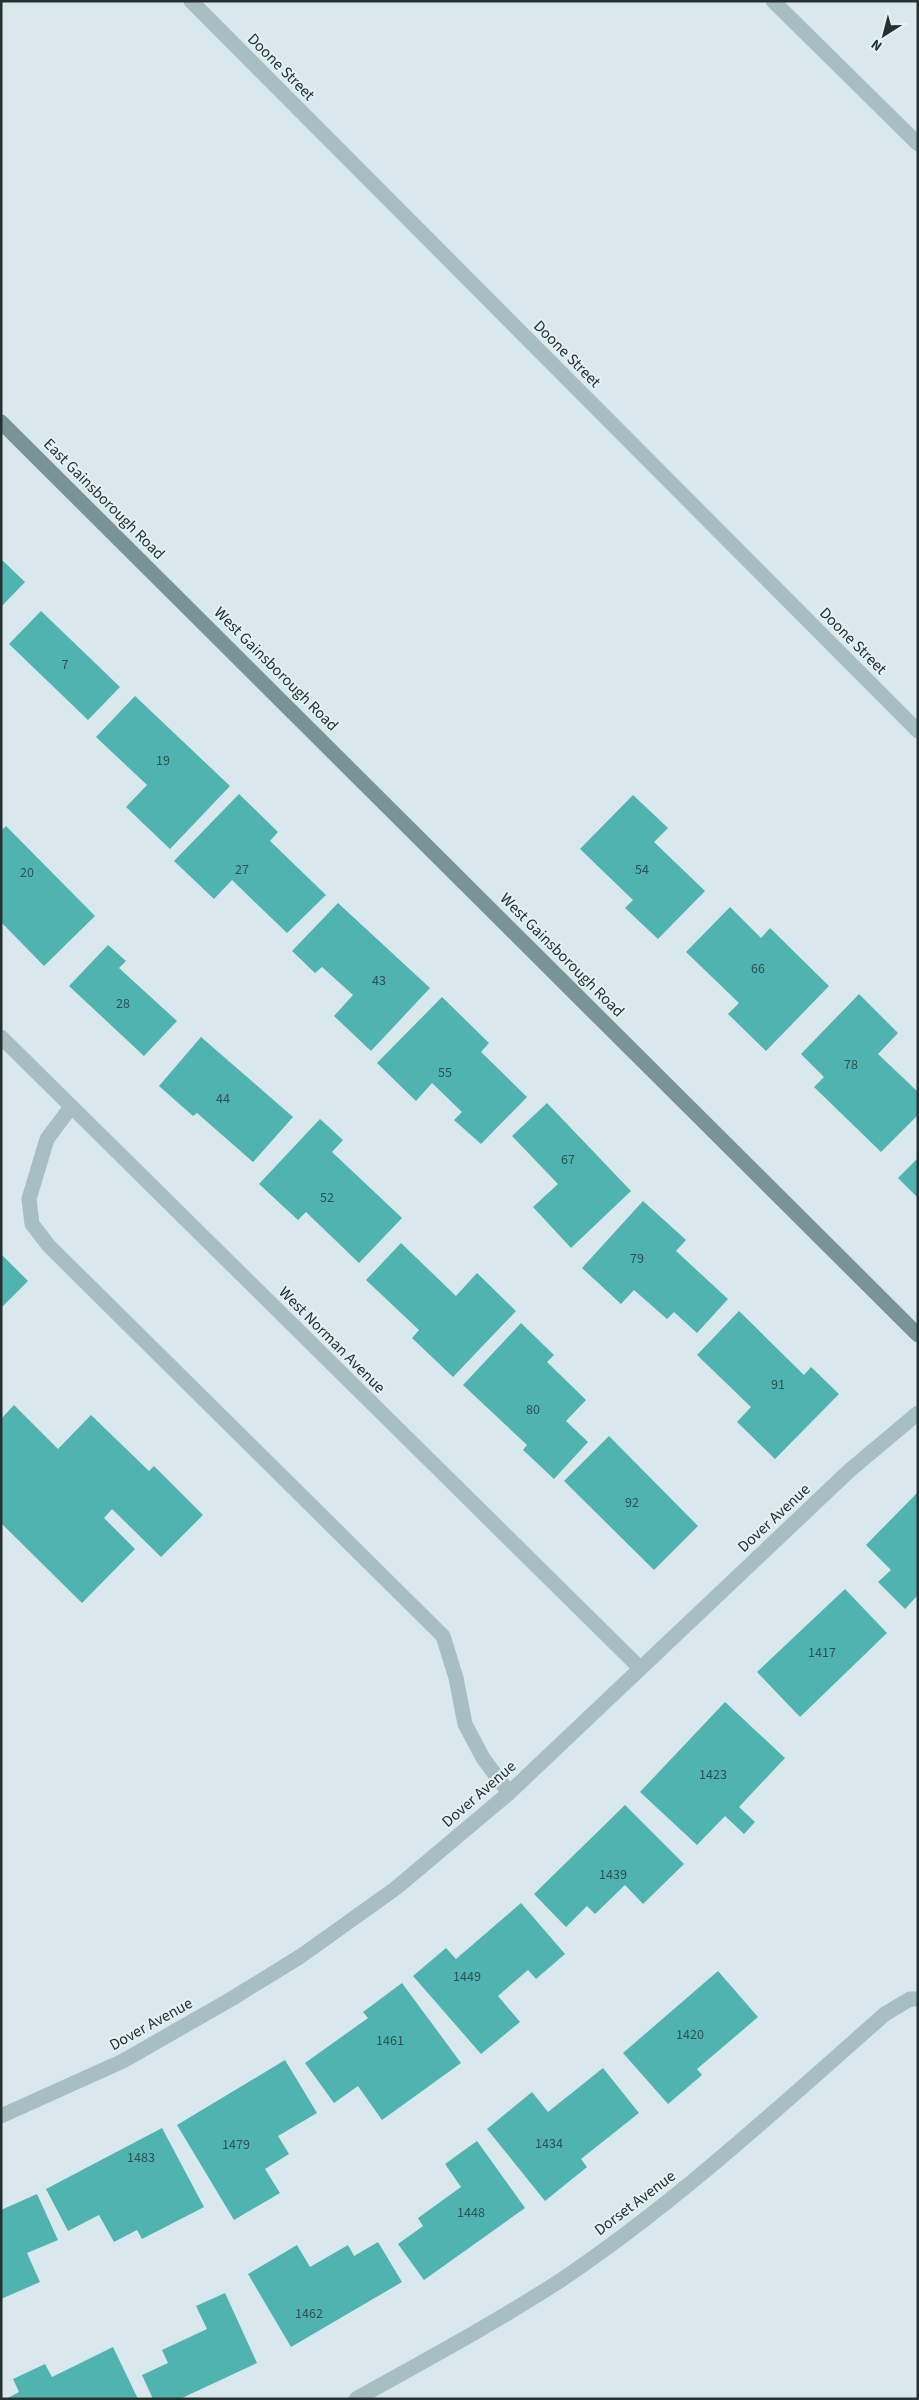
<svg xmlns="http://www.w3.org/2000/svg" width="919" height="2400" font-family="'Source Sans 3',sans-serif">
	<rect width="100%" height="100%" fill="#d9e8ed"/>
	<g fill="#4fb4b0">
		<path d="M1,559L25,582L1,607Z"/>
		<path d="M41,611L120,687L88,720L9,644Z"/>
		<path d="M135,696L230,786L170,849L126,807L147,785L96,737Z"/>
		<path d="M239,794L278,832L270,841L326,895L287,933L232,880L214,899L174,861Z"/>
		<path d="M633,795L668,828L654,842L705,891L658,939L625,908L633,900L580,849Z"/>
		<path d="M6,826L95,916L44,966L1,922V831Z"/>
		<path d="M338,903L430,988L371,1051L334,1016L353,995L322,967L315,973L292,951Z"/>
		<path d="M730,907L761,938L770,928L829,986L766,1051L728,1014L739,1003L686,952Z"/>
		<path d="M108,945L126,961L119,968L177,1021L144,1056L69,986Z"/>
		<path d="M859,994L898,1033L878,1054L918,1092V1115L881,1152L814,1087L824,1077L801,1054Z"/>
		<path d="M442,997L489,1043L481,1052L527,1097L481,1144L454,1120L462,1112L432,1083L416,1101L377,1063Z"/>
		<path d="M201,1037L293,1117L253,1162L197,1113L193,1116L159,1086Z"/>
		<path d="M547,1103L631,1191L571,1248L533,1207L558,1184L512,1136Z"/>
		<path d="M320,1119L343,1140L332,1152L402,1218L359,1263L306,1212L298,1220L259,1184Z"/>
		<path d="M918,1158V1198L898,1178Z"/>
		<path d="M643,1201L686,1240L676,1251L728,1299L697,1333L674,1312L667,1319L634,1290L621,1304L582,1268Z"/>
		<path d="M401,1243L456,1296L477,1273L516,1311L453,1377L412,1338L419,1330L366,1280Z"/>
		<path d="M1,1254L28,1281L1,1308Z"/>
		<path d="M739,1311L804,1375L811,1367L839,1394L775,1459L737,1422L751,1407L697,1355Z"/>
		<path d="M521,1323L554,1355L547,1362L586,1400L566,1421L588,1442L554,1479L523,1450L527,1445L463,1385Z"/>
		<path d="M14,1405L58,1449L91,1415L149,1471L154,1466L203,1515L161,1557L112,1509L104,1518L135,1549L82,1603L1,1523V1419Z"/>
		<path d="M609,1436L698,1526L654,1570L564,1481Z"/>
		<path d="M918,1492V1595L905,1609L878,1582L891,1570L866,1545Z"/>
		<path d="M845,1589L887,1633L800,1717L757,1672Z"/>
		<path d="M725,1702L785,1758L739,1807L755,1822L744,1834L725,1816L697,1845L640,1792Z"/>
		<path d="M625,1805L684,1864L643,1904L625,1885L595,1914L587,1906L566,1927L534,1894Z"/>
		<path d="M521,1903L565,1954L536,1979L528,1970L498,1996L520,2022L481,2054L413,1976L446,1948L456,1959Z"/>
		<path d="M718,1971L758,2017L697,2069L702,2075L668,2104L623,2053Z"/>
		<path d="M402,1983L461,2063L382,2120L358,2086L334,2103L305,2063L368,2018L363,2012Z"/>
		<path d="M285,2060L317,2113L278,2136L289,2154L265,2169L280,2193L234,2220L177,2125Z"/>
		<path d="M603,2068L639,2113L581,2159L587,2167L545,2201L487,2129L532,2092L548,2112Z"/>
		<path d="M162,2128L204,2207L142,2239L137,2230L114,2242L99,2215L68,2231L46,2189Z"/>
		<path d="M477,2141L525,2208L424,2280L398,2244L423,2226L418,2218L461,2187L445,2164Z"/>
		<path d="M37,2194L58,2240L27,2253L40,2282L1,2299V2210Z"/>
		<path d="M378,2242L402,2282L291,2347L248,2274L297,2245L310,2267L348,2245L354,2256Z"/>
		<path d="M225,2293L257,2363L180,2399H153L142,2375L168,2363L162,2350L207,2329L196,2306Z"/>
		<path d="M113,2347L138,2399H6L19,2392L13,2379L45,2364L52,2377Z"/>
	</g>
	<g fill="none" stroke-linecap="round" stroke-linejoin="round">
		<path stroke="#a7bec3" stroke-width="15" d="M71,1107L47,1139L29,1199L32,1224L49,1246L443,1636L456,1678L465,1724L483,1758L509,1793"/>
		<g stroke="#a7bec3" stroke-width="15">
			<path d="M191,1L918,731"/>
			<path d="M773,1L918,144"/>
			<path d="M1,1037L640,1668"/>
			<path d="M1,2116L123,2061L233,1998L301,1956L396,1888L509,1793L850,1470L918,1413"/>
			<path d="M356,2399C424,2361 493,2324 558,2282C675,2204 779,2107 885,2014L910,1999H918"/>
		</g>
		<path stroke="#799496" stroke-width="15" d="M1,422L918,1335"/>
	</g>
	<g text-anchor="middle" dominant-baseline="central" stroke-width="4" stroke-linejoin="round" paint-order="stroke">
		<g font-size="14" fill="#305151">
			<text x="65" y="665">7</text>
			<text x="163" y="761">19</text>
			<text x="242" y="870">27</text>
			<text x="642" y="870">54</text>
			<text x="27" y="873">20</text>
			<text x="758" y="969">66</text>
			<text x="379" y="981">43</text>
			<text x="123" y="1004">28</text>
			<text x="851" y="1065">78</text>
			<text x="445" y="1073">55</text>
			<text x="223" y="1099">44</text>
			<text x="568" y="1160">67</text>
			<text x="327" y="1198">52</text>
			<text x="637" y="1259">79</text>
			<text x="778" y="1385">91</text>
			<text x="533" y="1410">80</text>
			<text x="632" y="1503">92</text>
			<text x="822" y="1653">1417</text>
			<text x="713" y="1775">1423</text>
			<text x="613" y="1875">1439</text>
			<text x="467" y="1977">1449</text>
			<text x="690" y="2035">1420</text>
			<text x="390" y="2041">1461</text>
			<text x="549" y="2144">1434</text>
			<text x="236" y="2145">1479</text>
			<text x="141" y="2158">1483</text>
			<text x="471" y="2213">1448</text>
			<text x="309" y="2314">1462</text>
		</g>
		<g font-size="16" fill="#263031" stroke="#e4f1f5">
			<text transform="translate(281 67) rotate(45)">Doone Street</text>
			<text transform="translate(567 354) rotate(45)">Doone Street</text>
			<text transform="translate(104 499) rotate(45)">East Gainsborough Road</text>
			<text transform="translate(853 641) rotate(45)">Doone Street</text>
			<text transform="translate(276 669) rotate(45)">West Gainsborough Road</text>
			<text transform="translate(562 955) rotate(45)">West Gainsborough Road</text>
			<text transform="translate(332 1340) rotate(45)">West Norman Avenue</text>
			<text transform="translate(774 1518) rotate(-43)">Dover Avenue</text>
			<text transform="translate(479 1794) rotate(-41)">Dover Avenue</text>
			<text transform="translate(151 2024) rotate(-29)">Dover Avenue</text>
			<text transform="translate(635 2203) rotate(-37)">Dorset Avenue</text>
		</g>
	</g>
	<rect width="919" height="2400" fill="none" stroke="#263031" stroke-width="5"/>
	<g transform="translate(884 35) rotate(216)" stroke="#e4f1f5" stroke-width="4" paint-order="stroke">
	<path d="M0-4L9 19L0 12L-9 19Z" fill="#263031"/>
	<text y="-8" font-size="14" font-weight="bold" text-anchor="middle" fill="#263031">N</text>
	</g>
</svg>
